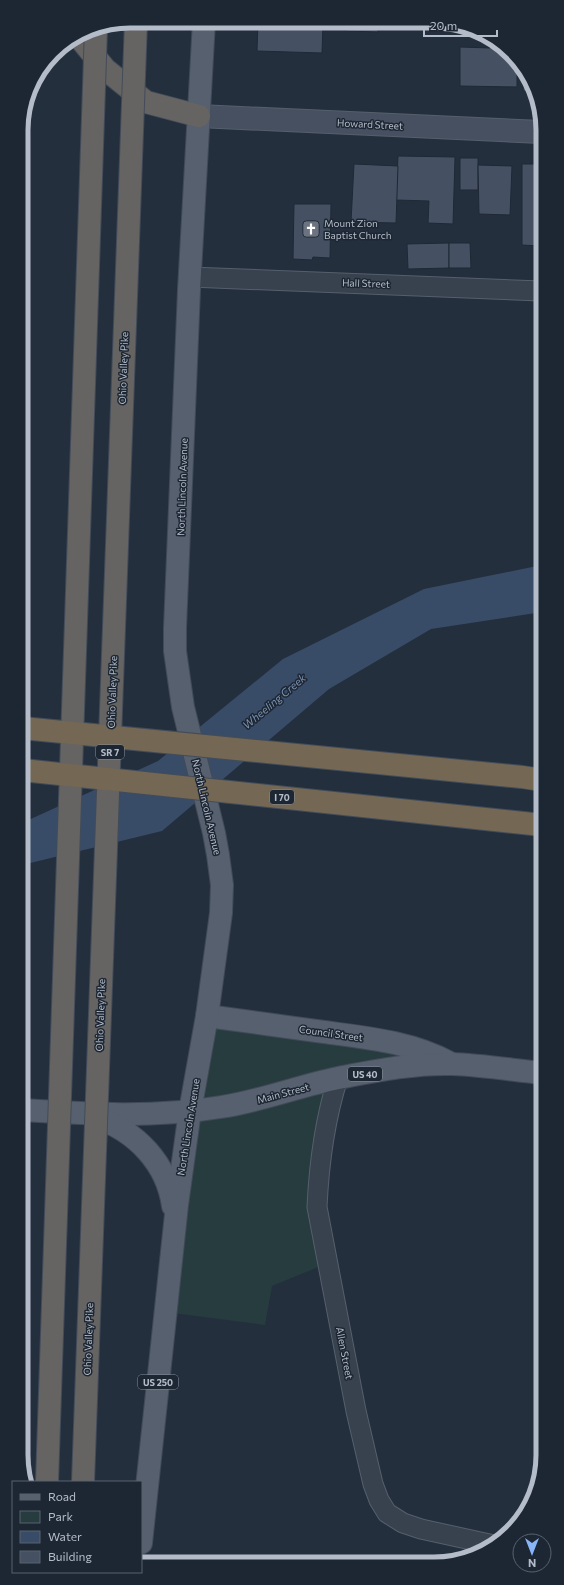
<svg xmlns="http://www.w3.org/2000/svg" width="564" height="1585" font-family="Commissioner,sans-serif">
	<rect width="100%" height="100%" fill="#242f3e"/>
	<path fill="#263c3f" d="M207,1016L425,1051L338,1078L318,1182L328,1263L272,1286L265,1325L165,1312Z"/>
	<path fill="#394c67" d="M542,565V612L431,629L329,689L162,831L22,865V823L158,761L283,659L424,589Z"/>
	<g fill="#455162" stroke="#1f2835">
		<path d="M258,22L378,23V32L346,31V25L323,24L322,53L257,51Z"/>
		<path d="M490,41L511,53L517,65V87L460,86V47L490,48Z"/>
		<path d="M524,76L532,91H523Z"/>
		<path d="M398,156L455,157L453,224L428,223L429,201L396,200Z"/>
		<rect x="460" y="158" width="18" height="32"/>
		<path d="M354,164L398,166L396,223L351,222Z"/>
		<path d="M522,164H541V246L522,245Z"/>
		<path d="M478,165L512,166L510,215L479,214Z"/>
		<path d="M294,204H331L330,258L313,257L312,260L293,259Z"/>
		<path d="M449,243V268L408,269L407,244Z"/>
		<path d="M449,243H470L471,268H449Z"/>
	</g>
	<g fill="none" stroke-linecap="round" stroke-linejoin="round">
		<defs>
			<g id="minor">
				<path d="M190,277L541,291"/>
				<path d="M338,1078C325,1119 319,1164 317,1207L356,1411L373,1484L379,1500L387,1513L403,1523L421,1529L494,1545"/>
			</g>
			<path id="secondary" d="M199,116L541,132"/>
			<g id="primary">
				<path d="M207,1016C246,1021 285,1027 324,1032C368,1038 412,1042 450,1063"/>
				<path d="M23,1110C89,1114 155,1118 221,1107C261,1101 299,1086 338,1078C375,1071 414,1063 452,1064C482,1065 512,1070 542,1073"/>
				<path d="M95,1117C136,1131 167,1163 173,1206"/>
				<path d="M141,1543L177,1205L190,1111L207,1016L221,913L222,885L218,855L214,833L183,707L175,651V628L189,290L204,21"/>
			</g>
			<path id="trunk" d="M78,36L105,69L146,102L199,116"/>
			<path id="motorway" d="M522,777L542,780"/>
		</defs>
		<use href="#minor" stroke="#565f6c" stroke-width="21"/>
		<use href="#secondary" stroke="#565f6c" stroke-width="24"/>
		<use href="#primary" stroke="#414a57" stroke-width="24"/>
		<use href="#trunk" stroke="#434c59" stroke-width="24"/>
		<use href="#motorway" stroke="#434c59" stroke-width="24"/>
		<use href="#minor" stroke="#38414e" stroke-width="19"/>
		<use href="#secondary" stroke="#465061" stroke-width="22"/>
		<use href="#primary" stroke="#56606e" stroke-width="22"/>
		<use href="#trunk" stroke="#656462" stroke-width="22"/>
		<use href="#motorway" stroke="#746855" stroke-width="22"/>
		<defs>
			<g id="trunk-bridge">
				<path d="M47,1482L96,28"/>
				<path d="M83,1482L136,21"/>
			</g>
			<g id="motorway-bridge">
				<path d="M22,728L522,777"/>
				<path d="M22,770L542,825"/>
			</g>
		</defs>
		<use href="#trunk-bridge" stroke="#434c59" stroke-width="24" stroke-linecap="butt"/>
		<use href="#motorway-bridge" stroke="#434c59" stroke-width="24" stroke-linecap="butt"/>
		<use href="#trunk-bridge" stroke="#656462" stroke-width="22"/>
		<use href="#motorway-bridge" stroke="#746855" stroke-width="22"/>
	</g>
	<defs>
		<symbol id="church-square" viewBox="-11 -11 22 22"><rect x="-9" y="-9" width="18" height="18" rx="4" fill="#6b7280" stroke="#1d2633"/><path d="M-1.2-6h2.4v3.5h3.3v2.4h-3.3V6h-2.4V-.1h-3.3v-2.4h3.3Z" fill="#fff"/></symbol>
	</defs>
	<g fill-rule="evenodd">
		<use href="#church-square" x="301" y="219" width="20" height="20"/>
	</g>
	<g text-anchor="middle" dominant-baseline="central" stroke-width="3" stroke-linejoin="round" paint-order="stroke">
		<g fill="#1d2633" stroke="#878f9c" stroke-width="1">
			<rect x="96" y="745" width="28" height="14" rx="3"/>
			<rect x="270" y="790" width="24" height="14" rx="3"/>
			<rect x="348" y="1067" width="34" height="14" rx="3"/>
			<rect x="138" y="1375" width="40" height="14" rx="3"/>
		</g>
		<g font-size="9" font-weight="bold" fill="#b4bcc9">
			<text x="110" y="752">SR 7</text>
			<text x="282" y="797">I 70</text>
			<text x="365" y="1074">US 40</text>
			<text x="158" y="1382">US 250</text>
		</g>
		<g font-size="10" fill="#b4bcc9" stroke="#1d2633">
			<text transform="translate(370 124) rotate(3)">Howard Street</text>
			<text transform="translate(366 283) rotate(2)">Hall Street</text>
			<text transform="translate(123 368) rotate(-88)">Ohio Valley Pike</text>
			<text transform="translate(182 487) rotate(-88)">North Lincoln Avenue</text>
			<text transform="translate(112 692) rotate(-88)">Ohio Valley Pike</text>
			<text transform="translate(207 807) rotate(77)">North Lincoln Avenue</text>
			<text transform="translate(100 1015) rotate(-88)">Ohio Valley Pike</text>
			<text transform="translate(331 1033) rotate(8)">Council Street</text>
			<text transform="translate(283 1093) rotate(-15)">Main Street</text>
			<text transform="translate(188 1127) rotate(-81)">North Lincoln Avenue</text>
			<text transform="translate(88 1339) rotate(-88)">Ohio Valley Pike</text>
			<text transform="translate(345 1353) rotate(79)">Allen Street</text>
		</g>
		<g font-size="10" fill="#b4bcc9" stroke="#1d2633" text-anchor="start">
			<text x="324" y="223">Mount Zion<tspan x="324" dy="12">Baptist Church</tspan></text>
		</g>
		<g font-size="11" font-style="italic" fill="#7c92b1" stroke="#1d2633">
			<text transform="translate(274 701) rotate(-40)">Wheeling Creek</text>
		</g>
	</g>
	<path d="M0 0H564V1585H0ZM130 28H434A102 102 0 0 1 536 130V1455A102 102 0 0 1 434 1557H130A102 102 0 0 1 28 1455V130A102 102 0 0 1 130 28Z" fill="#1d2633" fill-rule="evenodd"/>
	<path fill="none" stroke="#b4bcc9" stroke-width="5" d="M130 28H434A102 102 0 0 1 536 130V1455A102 102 0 0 1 434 1557H130A102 102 0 0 1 28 1455V130A102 102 0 0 1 130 28Z"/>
	<rect x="12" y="1481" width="130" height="92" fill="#1d2633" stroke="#59626f"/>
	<rect x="20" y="1494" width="20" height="6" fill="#56606e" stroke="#59626f"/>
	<text x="48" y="1501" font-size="12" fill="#b4bcc9">Road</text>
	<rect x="20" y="1511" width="20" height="12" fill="#263c3f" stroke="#59626f"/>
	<text x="48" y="1521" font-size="12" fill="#b4bcc9">Park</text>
	<rect x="20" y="1531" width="20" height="12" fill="#394c67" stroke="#59626f"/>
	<text x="48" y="1541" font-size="12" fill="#b4bcc9">Water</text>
	<rect x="20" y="1551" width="20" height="12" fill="#455162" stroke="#59626f"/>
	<text x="48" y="1561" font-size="12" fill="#b4bcc9">Building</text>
	<g transform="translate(532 1553) rotate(180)"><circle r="19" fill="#1d2633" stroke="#59626f"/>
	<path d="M0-3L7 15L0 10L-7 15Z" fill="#8ab4f8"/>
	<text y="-6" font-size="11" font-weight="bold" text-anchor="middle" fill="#b4bcc9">N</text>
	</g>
	<path d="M424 30v6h73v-6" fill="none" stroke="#b4bcc9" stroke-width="2"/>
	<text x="430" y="30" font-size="12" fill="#b4bcc9" stroke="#1d2633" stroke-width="3" paint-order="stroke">20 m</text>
</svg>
